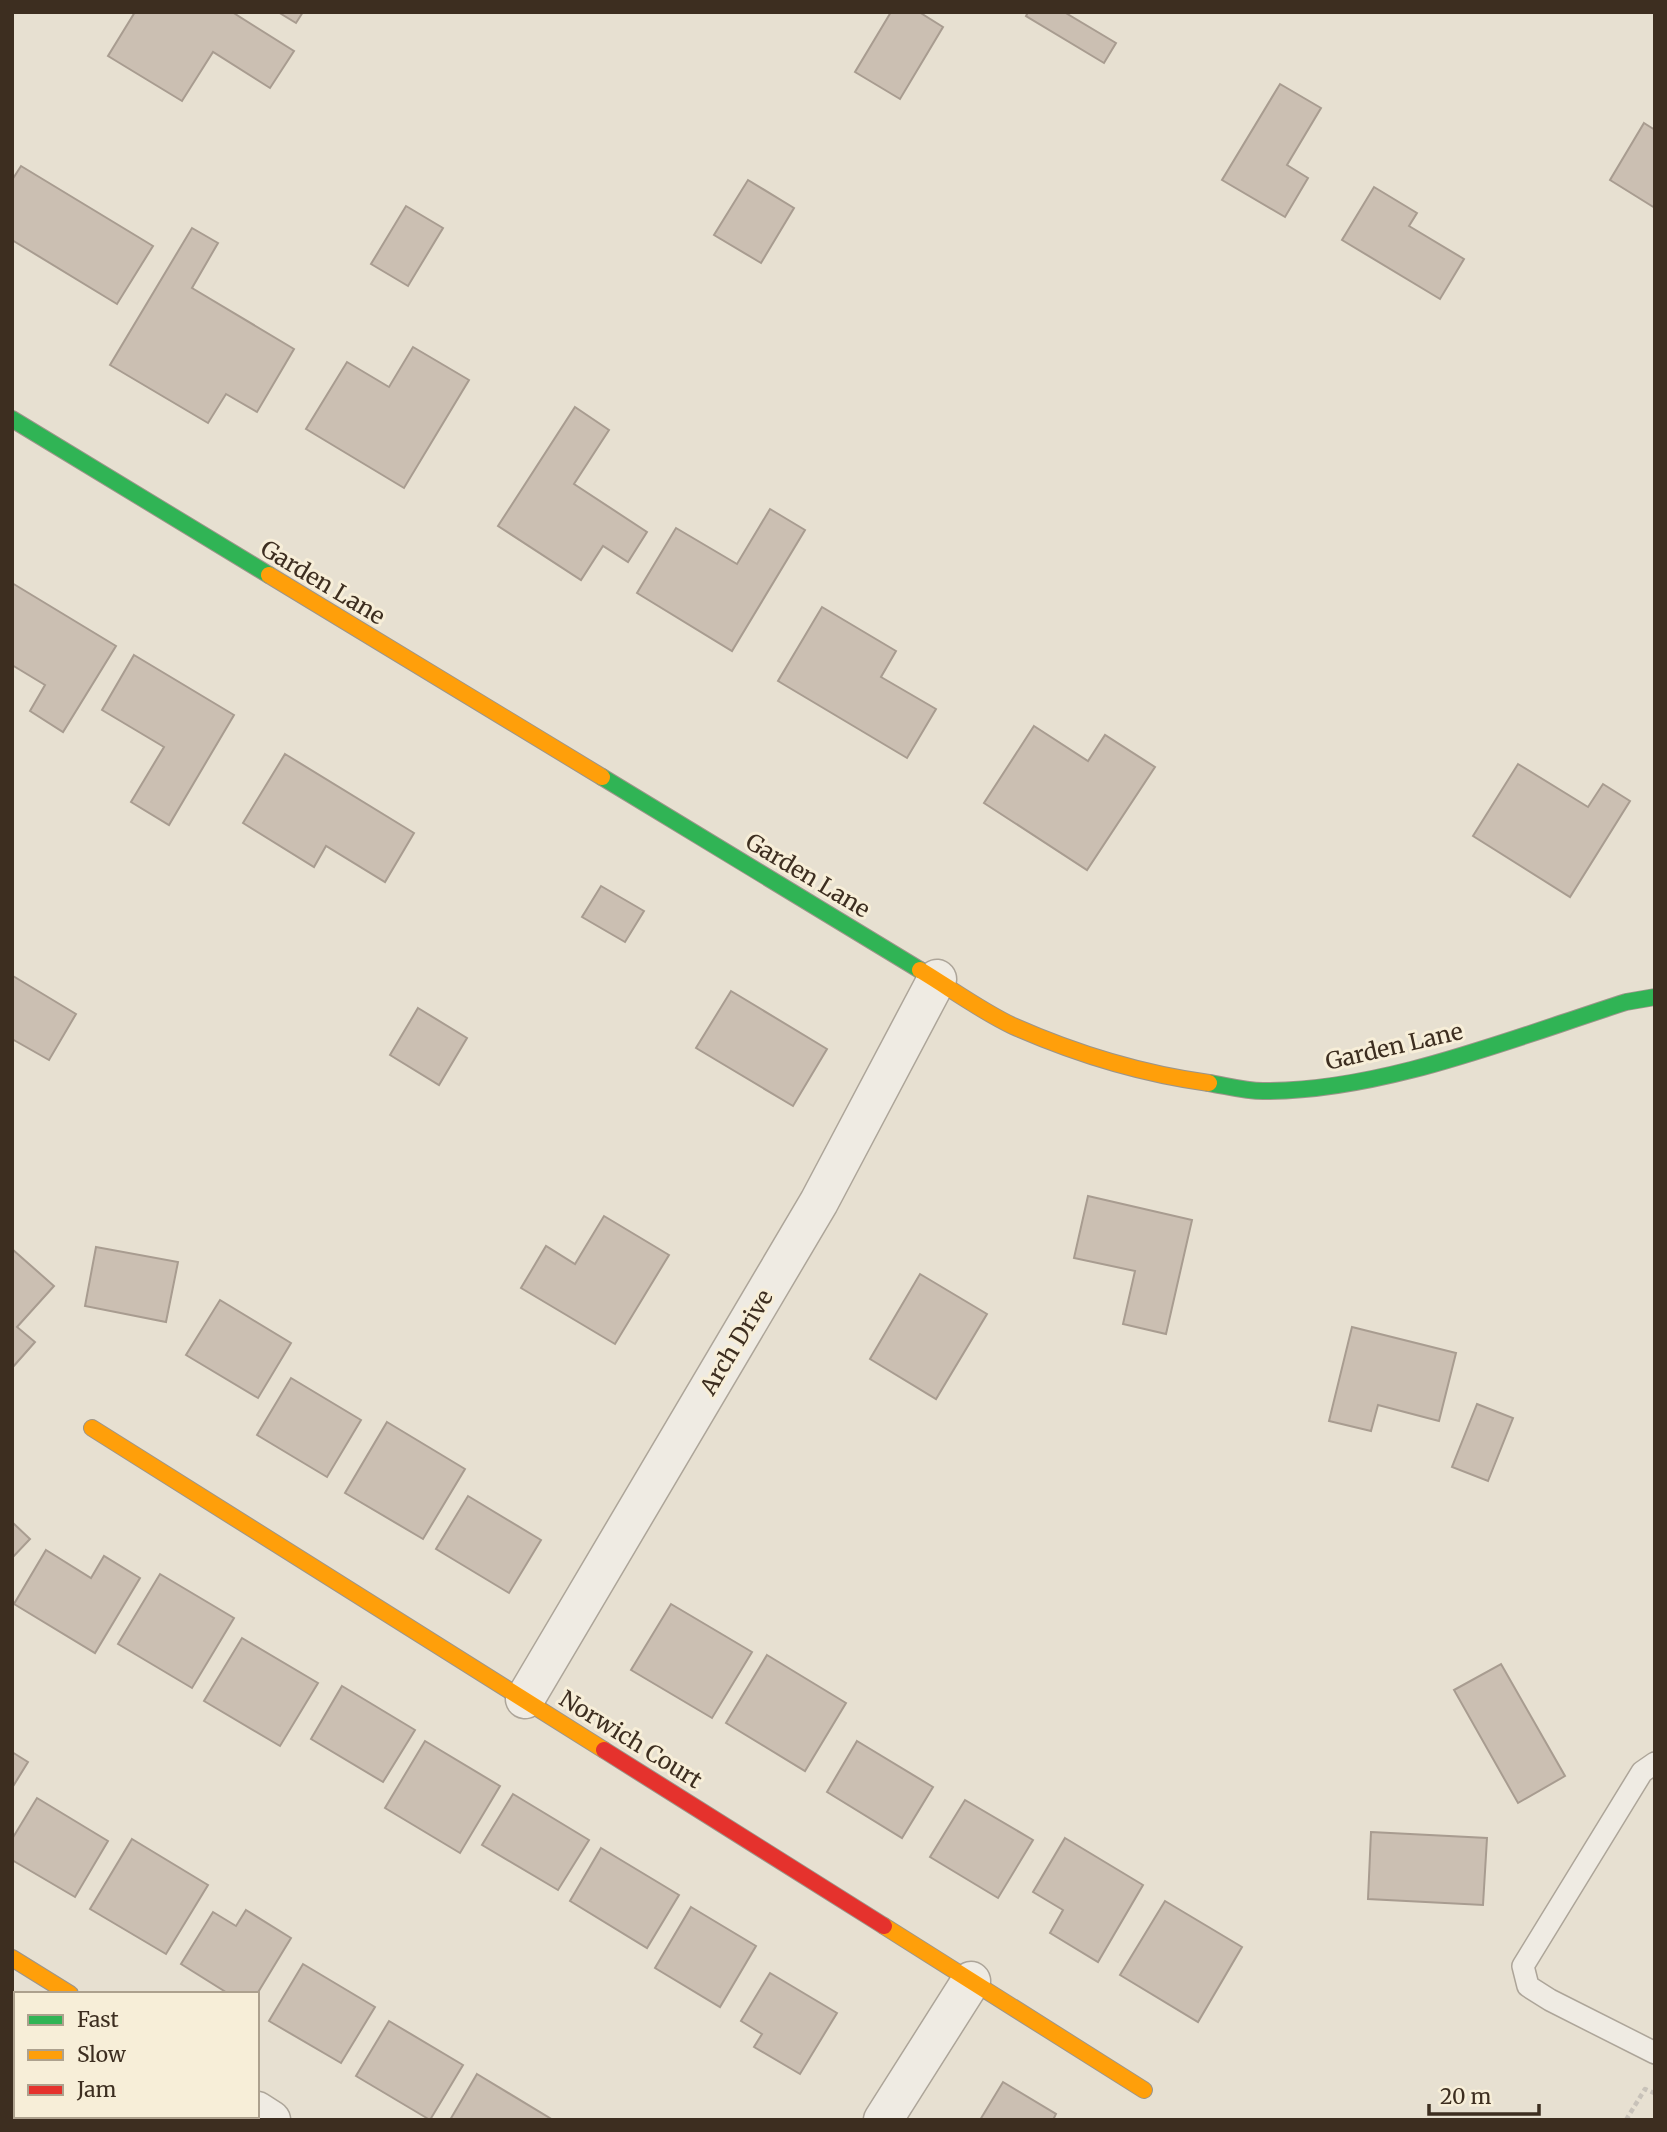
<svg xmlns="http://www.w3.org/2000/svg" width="1667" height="2132" font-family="Merriweather,serif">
	<rect width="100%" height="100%" fill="#e7e0d1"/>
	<g fill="#cbbfb2" stroke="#a89c90" stroke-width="2">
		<path d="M135,12H232L294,51L270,88L213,52L182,101L108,56Z"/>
		<path d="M278,12H303L296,23Z"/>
		<path d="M891,12H919L943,27L900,99L855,72Z"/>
		<path d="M1028,12H1064L1116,43L1104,63L1026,16Z"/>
		<path d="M1280,84L1321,108L1287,165L1308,178L1285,217L1222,180Z"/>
		<path d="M1644,123L1655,130V208L1610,180Z"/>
		<path d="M21,166L153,246L117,304L12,240V180Z"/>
		<path d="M748,180L794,208L761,263L714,235Z"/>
		<path d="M1374,187L1417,213L1409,226L1464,259L1440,299L1342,240Z"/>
		<path d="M406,206L443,228L408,286L371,264Z"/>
		<path d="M192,228L218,243L192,288L294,349L257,412L226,394L208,423L110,365Z"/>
		<path d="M413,347L469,380L404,488L306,429L347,362L389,387Z"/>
		<path d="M575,407L609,430L574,484L647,532L628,562L603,546L581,580L498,526Z"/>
		<path d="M770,509L805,530L732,651L637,593L676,528L737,564Z"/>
		<path d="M12,583L116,646L63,732L30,711L45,685L12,665Z"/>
		<path d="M822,607L896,651L881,677L936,709L907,758L778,681Z"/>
		<path d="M134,655L234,715L169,825L131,802L164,747L102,710Z"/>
		<path d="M1034,726L1088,761L1105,735L1155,767L1087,870L984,803Z"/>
		<path d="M285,754L414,833L385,882L326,846L314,867L243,823Z"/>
		<path d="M1518,764L1588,807L1603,784L1630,801L1570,897L1473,836Z"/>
		<path d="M601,886L644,911L625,942L582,917Z"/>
		<path d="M13,976L76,1014L49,1060L12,1039Z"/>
		<path d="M731,991L827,1049L793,1106L696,1048Z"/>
		<path d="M418,1008L467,1038L439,1085L390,1055Z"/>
		<path d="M1088,1196L1192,1220L1166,1334L1123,1324L1135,1271L1074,1258Z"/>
		<path d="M604,1216L669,1255L615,1344L521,1288L546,1246L575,1264Z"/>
		<path d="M96,1247L178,1262L166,1322L85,1306Z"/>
		<path d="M12,1249L54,1286L17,1327L35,1342L12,1368Z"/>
		<path d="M920,1274L987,1314L936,1399L870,1359Z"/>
		<path d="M220,1300L291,1343L258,1398L186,1355Z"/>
		<path d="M1352,1327L1456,1353L1439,1421L1378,1405L1371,1431L1329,1421Z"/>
		<path d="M291,1378L361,1420L327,1477L257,1435Z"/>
		<path d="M1477,1404L1513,1418L1488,1481L1452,1467Z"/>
		<path d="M387,1422L465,1469L423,1539L345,1493Z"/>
		<path d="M468,1496L541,1540L509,1593L436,1549Z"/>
		<path d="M12,1522L30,1539L12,1558Z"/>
		<path d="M46,1550L91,1578L104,1556L140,1578L95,1653L14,1604Z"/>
		<path d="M160,1574L234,1618L192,1688L118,1644Z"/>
		<path d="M671,1604L752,1652L712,1718L631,1670Z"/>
		<path d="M242,1638L318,1683L280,1746L204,1701Z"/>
		<path d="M767,1655L846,1703L805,1771L726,1723Z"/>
		<path d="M1501,1664L1565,1776L1518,1803L1454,1690Z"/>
		<path d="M342,1686L415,1730L383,1782L311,1739Z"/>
		<path d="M425,1741L500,1786L460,1853L385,1808Z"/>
		<path d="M857,1741L933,1787L902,1838L827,1792Z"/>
		<path d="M12,1752L28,1762L12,1788Z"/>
		<path d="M513,1794L589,1840L558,1890L482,1845Z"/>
		<path d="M37,1798L108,1841L75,1897L12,1860V1839Z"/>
		<path d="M965,1800L1033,1840L998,1898L930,1857Z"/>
		<path d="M1371,1832L1487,1838L1483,1905L1368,1899Z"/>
		<path d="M1065,1838L1143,1885L1098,1962L1050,1933L1063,1910L1033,1892Z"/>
		<path d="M132,1839L208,1885L166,1954L90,1909Z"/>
		<path d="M601,1848L679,1895L647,1948L570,1901Z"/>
		<path d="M1165,1901L1242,1947L1198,2022L1120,1975Z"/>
		<path d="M691,1907L756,1946L720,2007L655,1968Z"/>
		<path d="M246,1910L291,1938L257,1994H229L181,1964L213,1912L236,1926Z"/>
		<path d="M303,1964L375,2007L341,2063L269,2021Z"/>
		<path d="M770,1973L837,2013L800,2074L754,2047L762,2034L741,2021Z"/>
		<path d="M389,2021L463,2065L430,2120L356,2076Z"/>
		<path d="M477,2074L553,2120H450Z"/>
		<path d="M1003,2082L1056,2114L1053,2120H980Z"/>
		<path d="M12,2090L16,2092V2116H64L62,2120H12Z"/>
	</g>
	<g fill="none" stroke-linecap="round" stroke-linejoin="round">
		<defs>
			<path id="lane" d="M1655,1763L1642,1772L1523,1966L1528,1986L1550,2000L1655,2053"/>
			<g id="street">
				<path d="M525,1699L819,1202L937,979"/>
				<path d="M257,2111L271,2120"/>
				<path d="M883,2120L971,1981"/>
			</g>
			<g id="fast">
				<path d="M12,419L269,575"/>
				<path d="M602,777L920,970"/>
				<path d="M1209,1083C1227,1086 1245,1091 1263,1091C1381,1092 1513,1038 1626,1002L1655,997"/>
			</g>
			<g id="slow">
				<path d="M269,575L602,777"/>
				<path d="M920,970C950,988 981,1011 1013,1026C1074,1053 1143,1074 1209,1083"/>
				<path d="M92,1428L604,1750"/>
				<path d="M884,1926L1144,2090"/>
				<path d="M12,1958L70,1994"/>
			</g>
			<path id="jam" d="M604,1750L884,1926"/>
		</defs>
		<use href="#lane" stroke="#ada599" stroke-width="24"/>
		<use href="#street" stroke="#ada599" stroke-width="41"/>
		<use href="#fast" stroke="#9c958a" stroke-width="18"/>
		<use href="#slow" stroke="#9c958a" stroke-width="18"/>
		<use href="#jam" stroke="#9c958a" stroke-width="18"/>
		<path stroke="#c8c2b9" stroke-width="4.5" stroke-dasharray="5 3.5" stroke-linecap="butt" d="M1626,2120L1645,2089L1654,2093L1655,2091"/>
		<use href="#lane" stroke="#efebe3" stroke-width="21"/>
		<use href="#street" stroke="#efebe3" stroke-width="38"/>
		<use href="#fast" stroke="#30b455" stroke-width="16"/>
		<use href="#slow" stroke="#ff9f0a" stroke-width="16"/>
		<use href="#jam" stroke="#e5322d" stroke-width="16"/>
	</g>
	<g text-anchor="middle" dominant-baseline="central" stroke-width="6" stroke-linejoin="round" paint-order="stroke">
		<g font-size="23" fill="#3d2e20" stroke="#f7eed8">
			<text transform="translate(323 582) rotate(31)">Garden Lane</text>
			<text transform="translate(808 875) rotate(31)">Garden Lane</text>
			<text transform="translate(1394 1046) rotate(-13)">Garden Lane</text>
			<text transform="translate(736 1342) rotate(-59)">Arch Drive</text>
			<text transform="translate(631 1739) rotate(32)">Norwich Court</text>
		</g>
	</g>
	<rect width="1667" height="2132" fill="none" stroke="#3d2e20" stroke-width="28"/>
	<rect x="14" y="1992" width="245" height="126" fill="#f7eed8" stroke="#ada18e" stroke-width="2"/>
	<rect x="28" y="2015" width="35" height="10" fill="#30b455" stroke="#ada18e" stroke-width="2"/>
	<text x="77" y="2027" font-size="21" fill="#3d2e20">Fast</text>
	<rect x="28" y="2050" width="35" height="10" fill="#ff9f0a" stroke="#ada18e" stroke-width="2"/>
	<text x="77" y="2062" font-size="21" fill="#3d2e20">Slow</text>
	<rect x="28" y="2085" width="35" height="10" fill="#e5322d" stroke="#ada18e" stroke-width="2"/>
	<text x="77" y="2097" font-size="21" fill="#3d2e20">Jam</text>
	<path d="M1429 2104v10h110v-10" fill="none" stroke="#3d2e20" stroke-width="3.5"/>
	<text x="1440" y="2104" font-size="21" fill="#3d2e20" stroke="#f7eed8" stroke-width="5" paint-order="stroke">20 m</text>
</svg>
